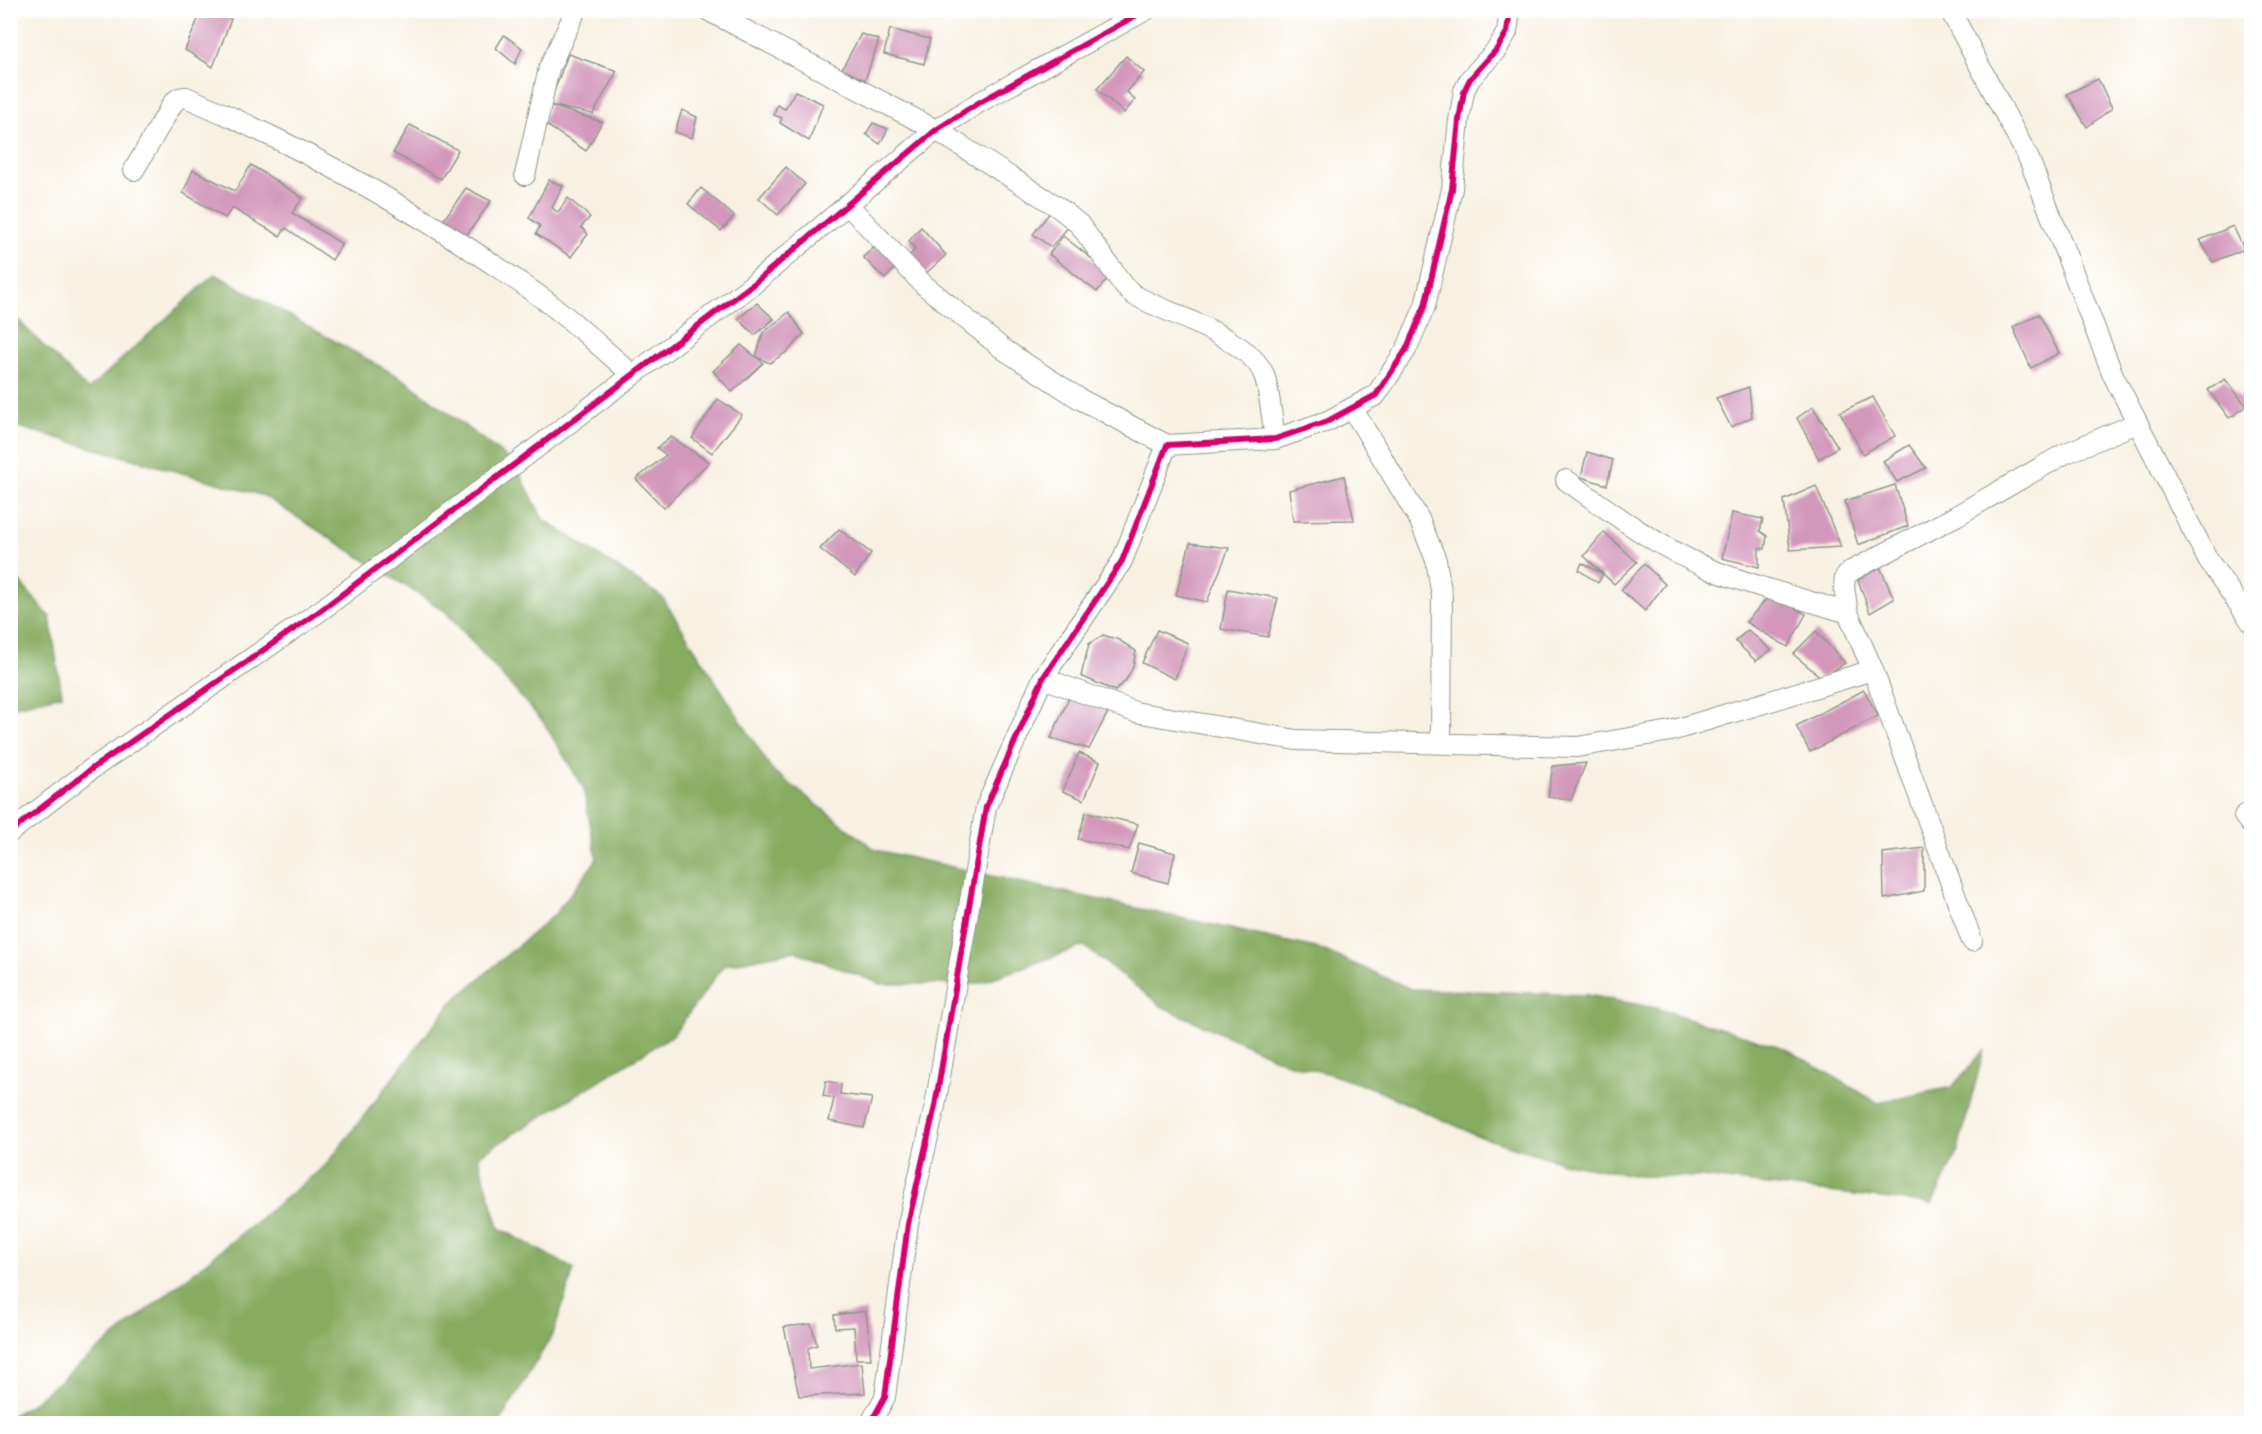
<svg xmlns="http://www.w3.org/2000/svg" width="2262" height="1434" font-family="Itim,sans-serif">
	<rect width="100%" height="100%" fill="#fff"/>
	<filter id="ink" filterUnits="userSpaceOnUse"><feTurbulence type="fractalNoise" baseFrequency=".0167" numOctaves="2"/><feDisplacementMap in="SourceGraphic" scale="12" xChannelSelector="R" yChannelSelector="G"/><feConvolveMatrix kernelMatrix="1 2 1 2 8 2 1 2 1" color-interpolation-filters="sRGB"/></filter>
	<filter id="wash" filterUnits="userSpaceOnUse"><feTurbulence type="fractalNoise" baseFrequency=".008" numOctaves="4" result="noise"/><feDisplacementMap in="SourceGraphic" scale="24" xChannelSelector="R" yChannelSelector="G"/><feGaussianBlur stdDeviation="1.35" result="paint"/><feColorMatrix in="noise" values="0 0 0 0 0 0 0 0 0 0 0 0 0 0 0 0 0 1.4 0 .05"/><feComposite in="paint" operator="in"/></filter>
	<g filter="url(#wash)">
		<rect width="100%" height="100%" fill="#f8f1e3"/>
		<g fill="#86ac61" stroke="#52744a" stroke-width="1.5">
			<path d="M215,274L406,381L515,464L543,519L662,597L772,770L876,850L1320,949L1411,989L1587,995L1656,1008L1787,1049L1878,1103L1952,1087L1984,1050L1957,1153L1932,1204L1701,1177L1638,1176L1565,1163L1481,1137L1372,1088L1330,1074L1287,1063L1163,1007L1084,946L976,984H881L795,951L724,965L673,1035L478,1156L499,1228L574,1269L554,1332L499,1423H11V1416L30,1405L326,1165L450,1004L555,914L597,859L583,787L544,723L445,611L264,496L11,425L10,312L88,390Z"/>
			<path d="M11,572L50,617L62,695L11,707Z"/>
		</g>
		<g id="blocks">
			<g fill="#d397ba">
				<path d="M202,10H213L231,19L213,67L185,50Z"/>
				<path d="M890,29L930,39L924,64L884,54Z"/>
				<path d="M861,34L879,40L865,80L842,69Z"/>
				<path d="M504,35L522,48L515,64L496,48Z"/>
				<path d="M568,54L617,71L593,114L549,105L602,122L586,151L543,123L549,105Z"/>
				<path d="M1126,56L1144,72L1127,92L1135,100L1124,113L1097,89Z"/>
				<path d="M2098,79L2112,108L2087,127L2067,94Z"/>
				<path d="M795,91L823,104L809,141L780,123L782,118L774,115L777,105L785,109Z"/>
				<path d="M682,110L697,117L692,138L675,132Z"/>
				<path d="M873,123L888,129L880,144L866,134Z"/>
				<path d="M410,125L458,150L441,179L393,153Z"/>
				<path d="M251,165L303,198L292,213L342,244L332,260L286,228L280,236L232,208L225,218L183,193L193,170L235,191Z"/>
				<path d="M786,167L805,184L778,215L759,198Z"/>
				<path d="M549,180L563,186L552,208L558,212L568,198L590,217L581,227L588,234L571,257L536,234L540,226L529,218Z"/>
				<path d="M466,188L491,201L464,239L442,222Z"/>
				<path d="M701,188L734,216L721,231L688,204Z"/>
				<path d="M1052,210L1071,224L1051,247L1033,234Z"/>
				<path d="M2233,226L2244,249L2213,262L2200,240Z"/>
				<path d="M921,227L946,255L922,277L905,261L915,249L909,241Z"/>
				<path d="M1063,236L1111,274L1097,292L1049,254Z"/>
				<path d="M880,243L900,263L885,279L863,257Z"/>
				<path d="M757,303L774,319L755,335L738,319Z"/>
				<path d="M789,312L804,334L788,351L770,363L756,357L763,363L732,392L713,371L741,345L756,357L763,333Z"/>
				<path d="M2039,314L2059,353L2031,368L2013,327Z"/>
				<path d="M2225,379L2247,406L2229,418L2208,390Z"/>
				<path d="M1749,387L1752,417L1731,427L1716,398Z"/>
				<path d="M1873,397L1895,436L1863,454L1840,412Z"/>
				<path d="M718,399L742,415L712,453L692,438Z"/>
				<path d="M1813,407L1838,447L1819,459L1797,418Z"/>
				<path d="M671,437L709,462L664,508L636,479L666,455L657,448Z"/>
				<path d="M1909,445L1926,468L1897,482L1883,461Z"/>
				<path d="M1587,452L1613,460L1607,485L1581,477Z"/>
				<path d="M1344,476L1354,520L1293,521L1289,490Z"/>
				<path d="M1895,485L1908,526L1858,545L1845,501Z"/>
				<path d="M1816,486L1841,547L1790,550L1784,500Z"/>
				<path d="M1732,513L1763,519L1760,531L1767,536L1765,549L1759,548V567L1722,558Z"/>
				<path d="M839,529L871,553L855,577L820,549Z"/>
				<path d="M1604,532L1637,562L1614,584L1603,574L1598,583L1579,570L1582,563L1603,574L1584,556Z"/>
				<path d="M1190,543L1229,548L1207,602L1176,595Z"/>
				<path d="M1644,564L1665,584L1645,611L1621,590Z"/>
				<path d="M1880,567L1894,599L1870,613L1858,580Z"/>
				<path d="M1228,589L1278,598L1268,637L1221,629Z"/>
				<path d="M1770,595L1806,614L1788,647L1746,622Z"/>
				<path d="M1157,630L1188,643L1175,679L1142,663Z"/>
				<path d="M1748,630L1771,650L1756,661L1735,641Z"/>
				<path d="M1816,631L1845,663L1822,678L1793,654Z"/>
				<path d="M1103,635L1119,640L1136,651L1133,667L1126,680L1115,691L1081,676L1089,644Z"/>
				<path d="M1864,690L1878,716L1810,752L1796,726Z"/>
				<path d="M1071,693L1110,708L1089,749L1051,738Z"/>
				<path d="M1079,753L1100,762L1084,800L1063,791Z"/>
				<path d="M1586,763L1571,800L1548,797L1553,766Z"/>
				<path d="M1086,812L1138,824L1129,850L1078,839Z"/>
				<path d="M1139,843L1175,853L1168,883L1131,873Z"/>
				<path d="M1924,848V891L1884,899L1883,853Z"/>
				<path d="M826,1081L841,1084L840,1094L872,1098L864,1128L829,1121L834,1098L823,1096Z"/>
				<path d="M866,1311L871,1359H856L854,1327L835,1328L834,1315Z"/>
				<path d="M811,1324L817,1345L808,1348L809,1369L862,1363L865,1393L799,1396L784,1327Z"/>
			</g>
		</g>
	</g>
	<g filter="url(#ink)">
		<use href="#blocks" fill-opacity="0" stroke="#8c978c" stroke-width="1.5"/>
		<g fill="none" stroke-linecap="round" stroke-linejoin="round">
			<defs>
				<g id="street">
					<path d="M707,10L936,130L1058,207L1079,224L1125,287L1134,295C1168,314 1250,338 1264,375C1270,391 1272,421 1275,439"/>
					<path d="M1950,10L2029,159L2113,375L2208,560L2252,623"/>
					<path d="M134,170L173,103L179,98L186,97C307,149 427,217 535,293C570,317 601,348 633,375"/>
					<path d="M525,175L549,68L576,10"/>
					<path d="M847,204L924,285L1003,349L1080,399L1167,445"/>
					<path d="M1352,408L1419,519L1436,560L1442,596L1441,742"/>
					<path d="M1566,480C1612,513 1659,548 1712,570C1756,587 1803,599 1848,613"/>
					<path d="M1043,678L1135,712L1296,740L1577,747L1671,731L1873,670"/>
					<path d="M2252,811L2244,816L2252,826"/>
					<path d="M10,832L90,770L320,611L515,464L752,285L936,130L978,103L1146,10"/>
					<path d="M1972,941L1873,670L1848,613L1844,587L1845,577L1851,571L1956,516L2064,454L2137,423"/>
					<path d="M870,1424L885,1397L908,1224L935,1106L986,807L1043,678L1122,561L1167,445L1275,439L1328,421L1376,395L1406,350L1425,306L1452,189L1459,120L1464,91L1470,79L1497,49L1507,32L1510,10"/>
				</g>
			</defs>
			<use href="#street" stroke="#8c978c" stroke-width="22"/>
			<use href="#street" stroke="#fff" stroke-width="20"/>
			<defs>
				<g id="cycleway">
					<path d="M10,832L90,770L320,611L515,464L752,285L936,130L978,103L1146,10"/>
					<path d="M870,1424L885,1397L908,1224L935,1106L986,807L1043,678L1122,561L1167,445L1275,439L1328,421L1376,395L1406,350L1425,306L1452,189L1459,120L1464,91L1470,79L1497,49L1507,32L1510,10"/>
				</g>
			</defs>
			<use href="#cycleway" stroke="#fff" stroke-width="10"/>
			<use href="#cycleway" stroke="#d6006c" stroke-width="6"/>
		</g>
	</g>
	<rect width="2262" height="1434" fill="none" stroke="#fff" stroke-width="36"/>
</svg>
